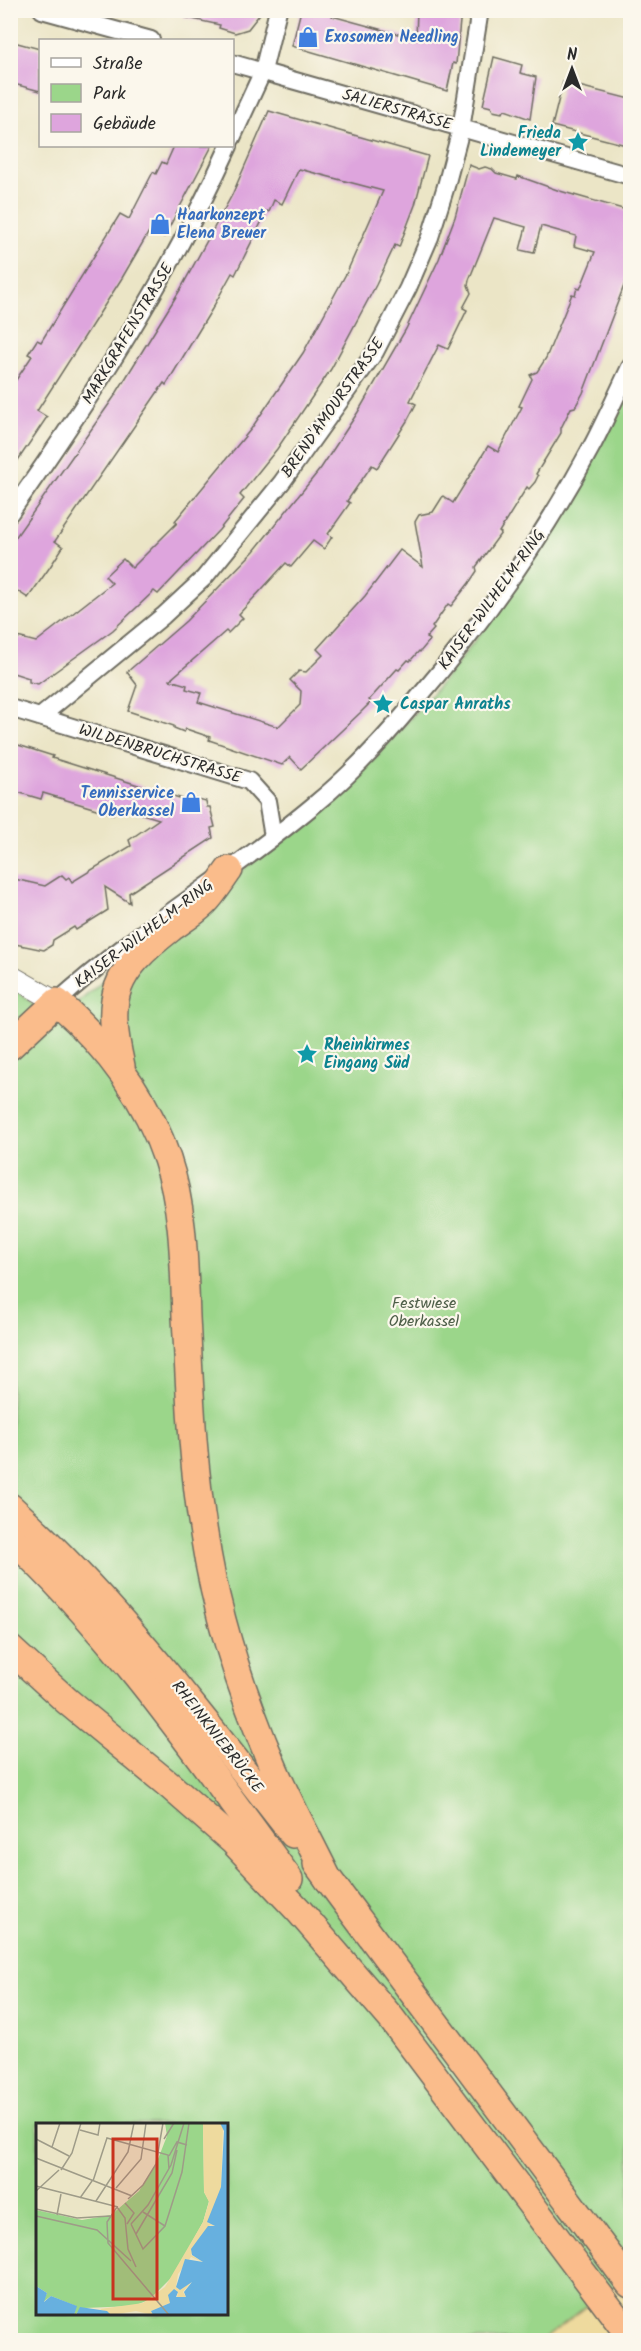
<svg xmlns="http://www.w3.org/2000/svg" width="641" height="2351" font-family="Kalam,sans-serif">
	<rect width="100%" height="100%" fill="#fbf7ec"/>
	<filter id="ink" filterUnits="userSpaceOnUse"><feTurbulence type="fractalNoise" baseFrequency=".0167" numOctaves="2"/><feDisplacementMap in="SourceGraphic" scale="12" xChannelSelector="R" yChannelSelector="G"/><feConvolveMatrix kernelMatrix="1 2 1 2 8 2 1 2 1" color-interpolation-filters="sRGB"/></filter>
	<filter id="wash" filterUnits="userSpaceOnUse"><feTurbulence type="fractalNoise" baseFrequency=".008" numOctaves="4" result="noise"/><feDisplacementMap in="SourceGraphic" scale="24" xChannelSelector="R" yChannelSelector="G"/><feGaussianBlur stdDeviation="1.35" result="paint"/><feColorMatrix in="noise" values="0 0 0 0 0 0 0 0 0 0 0 0 0 0 0 0 0 1.4 0 .05"/><feComposite in="paint" operator="in"/></filter>
	<g filter="url(#wash)">
		<rect width="100%" height="100%" fill="#ebe5c6"/>
		<g fill="#9bd68a" stroke="#63805a" stroke-width="1.5" fill-rule="evenodd">
			<path d="M630,368V2273L543,2340H11V1060L164,929L323,809L377,756L444,680L494,616L549,522ZM38,2124H226V2314H38Z"/>
			<path d="M11,987L35,1005L11,1033Z"/>
		</g>
		<path fill="#eeda9e" stroke="#8c8264" stroke-width="1.5" d="M630,2273V2340H543Z"/>
		<g id="blocks">
			<g fill="#dea5dd" fill-rule="evenodd">
				<path d="M184,10H263L248,29L235,33L219,28L220,25L183,17Z"/>
				<path d="M301,10H334L332,16L416,39L417,10H461L456,64L453,63L447,91L292,46Z"/>
				<path d="M10,41L40,49V91L10,83Z"/>
				<path d="M494,57L522,65L520,73L536,77L530,119L505,110L502,113L493,111L491,107L483,105Z"/>
				<path d="M563,82L630,99V146L552,126Z"/>
				<path d="M269,111L428,156L415,205L399,247L395,245L376,285L331,369L277,449L240,495L244,499L219,530L158,594L154,591L113,630L38,684L29,682V678L10,672V635L36,642L112,583L105,576L123,559L132,568L177,523L175,521L251,429L303,353L347,272L383,191L299,169L282,204L274,200L269,212L267,211L235,275L232,273L212,309L166,385L164,383L55,541L63,547L50,567L28,598L10,586V545L114,397L180,290L232,195Z"/>
				<path d="M174,146H212L164,237L150,230L122,278L37,411L47,417L10,472V389L32,356L28,354L37,340L41,342L120,214L129,219L153,172L156,174L162,162L166,164Z"/>
				<path d="M469,165L479,169L485,167L492,169L496,173L517,179L518,176L560,191L630,211V270L583,393L575,407L571,408L561,428V433L536,474L538,476L535,482L529,489L527,487L499,532L501,533L476,567L477,571L469,583L451,606L448,604L432,627L434,629L426,638L430,640L420,652L419,651L410,661L408,660L399,670L397,669L369,700L371,702L360,713L301,769L290,757L282,765L209,740L210,737L186,729L184,732L174,728V726L128,711L137,685L127,672L186,621L254,551L321,468L358,412L406,329L439,259L455,217ZM494,218L526,227L520,250L534,253L541,226L576,236L574,246L595,252L580,289L577,288L575,295L572,294L546,358L537,372L530,375L532,379L519,406L522,407L498,452L488,446L453,503L443,496L433,512L419,515L415,522L423,567L400,550L365,596L317,649L323,655L306,672L299,671L290,680L301,691L300,705L278,727L198,702L201,693L186,689L187,685L170,680L226,631L228,633L243,618L239,614L286,563L291,567L313,541L324,549L332,537L328,534L350,503L347,501L372,465L377,468L407,421L416,404L410,401L439,345L448,349L467,310L463,308L471,293L468,285L469,280Z"/>
				<path d="M15,744L53,756L52,758L186,800L187,796L206,801L207,807H210L215,827L211,828L213,838L129,893L130,903L105,887L108,910L76,930L74,927L53,940L52,945L44,950L10,943V878L45,886L62,875L66,879L69,877L72,882L131,846L129,840L159,819L116,806L113,814L43,793L41,799L10,790V745L14,746Z"/>
			</g>
		</g>
	</g>
	<g filter="url(#ink)">
		<use href="#blocks" fill-opacity="0" stroke="#6e6c61" stroke-width="1.5"/>
		<g fill="none" stroke-linecap="round" stroke-linejoin="round">
			<defs>
				<g id="minor">
					<path d="M42,10L151,40"/>
					<path d="M232,63L630,176"/>
					<path d="M232,138L263,71L278,10"/>
					<path d="M10,513C93,396 170,276 229,146"/>
					<path d="M10,708L249,781L267,801L273,837"/>
					<path d="M40,717L163,616L204,578L282,482L375,352L408,288L430,237L446,186L461,129L480,10"/>
					<path d="M57,1002C137,929 232,874 315,804C352,774 383,740 413,704C481,625 544,537 593,444C606,419 618,392 630,367"/>
				</g>
				<path id="tertiary" d="M10,975L57,1002"/>
				<g id="trunk">
					<path d="M10,1046L57,1002C106,1045 146,1096 167,1159C184,1209 184,1265 186,1317C190,1390 192,1462 204,1534C216,1615 242,1694 274,1769C290,1806 310,1842 328,1879"/>
					<path d="M121,1066C105,995 113,973 171,928C182,920 194,913 204,903C213,894 221,881 229,870"/>
					<path d="M10,1507C117,1604 204,1720 293,1834"/>
					<path d="M10,1537C118,1637 202,1761 289,1879"/>
					<path d="M10,1649L67,1701L169,1785L233,1841L300,1912L391,2018L630,2336"/>
					<path d="M317,1864L630,2284"/>
				</g>
			</defs>
			<use href="#minor" stroke="#6e6c61" stroke-width="20"/>
			<use href="#tertiary" stroke="#6e6c61" stroke-width="22"/>
			<use href="#trunk" stroke="#6e6c61" stroke-width="30"/>
			<use href="#minor" stroke="#fff" stroke-width="16"/>
			<use href="#tertiary" stroke="#fff" stroke-width="20"/>
			<use href="#trunk" stroke="#fabc8b" stroke-width="27"/>
		</g>
	</g>
	<defs>
		<symbol id="shop-bare" viewBox="-9 -9 18 18"><path d="M-5-2.5h2.3a2.7 3.5 0 0 1 5.4 0H5L5.5 6h-11ZM-1.5-2.5h3a1.5 2.3 0 0 0-3 0Z" fill="#3f7fe0" stroke="#fbf7ec" stroke-width="2.5" paint-order="stroke"/></symbol>
		<symbol id="sight-bare" viewBox="-9 -9 18 18"><path d="M0-6L1.8-2.2L6-1.7L2.9 1.2L3.7 5.4L0 3.3L-3.7 5.4L-2.9 1.2L-6-1.7L-1.8-2.2Z" fill="#0f9aa8" stroke="#fbf7ec" stroke-width="2.5" paint-order="stroke"/></symbol>
	</defs>
	<g fill-rule="evenodd">
		<use href="#shop-bare" x="293" y="22" width="30" height="30"/>
		<use href="#sight-bare" x="563" y="127" width="30" height="30"/>
		<use href="#shop-bare" x="145" y="209" width="30" height="30"/>
		<use href="#sight-bare" x="368" y="689" width="30" height="30"/>
		<use href="#shop-bare" x="176" y="787" width="30" height="30"/>
		<use href="#sight-bare" x="292" y="1039" width="30" height="30"/>
	</g>
	<g text-anchor="middle" dominant-baseline="central" stroke-width="4.5" stroke-linejoin="round" paint-order="stroke">
		<g font-size="16" font-weight="bold" fill="#366cbe" stroke="#fbf7ec" text-anchor="start">
			<text x="325" y="37">Exosomen Needling</text>
			<text x="177" y="215">Haarkonzept<tspan x="177" dy="18">Elena Breuer</tspan></text>
			<text x="174" y="793" text-anchor="end">Tennisservice<tspan x="174" dy="18">Oberkassel</tspan></text>
		</g>
		<g font-size="16" fill="#2b2b2b" stroke="#fbf7ec">
			<text transform="translate(397 110) rotate(16)">SALIERSTRASSE</text>
			<text transform="translate(128 334) rotate(-59)">MARKGRAFENSTRASSE</text>
			<text transform="translate(333 408) rotate(-55)">BREND'AMOURSTRASSE</text>
			<text transform="translate(492 600) rotate(-54)">KAISER-WILHELM-RING</text>
			<text transform="translate(160 754) rotate(17)">WILDENBRUCHSTRASSE</text>
			<text transform="translate(144 934) rotate(-37)">KAISER-WILHELM-RING</text>
			<text transform="translate(217 1737) rotate(52)">RHEINKNIEBRÜCKE</text>
		</g>
		<g font-size="16" font-weight="bold" fill="#0d838f" stroke="#fbf7ec" text-anchor="start">
			<text x="561" y="133" text-anchor="end">Frieda<tspan x="561" dy="18">Lindemeyer</tspan></text>
			<text x="400" y="704">Caspar Anraths</text>
			<text x="324" y="1045">Rheinkirmes<tspan x="324" dy="18">Eingang Süd</tspan></text>
		</g>
		<g font-size="16" fill="#4d5e48" stroke="#fbf7ec">
			<text x="424" y="1303">Festwiese<tspan x="424" dy="18">Oberkassel</tspan></text>
		</g>
	</g>
	<g transform="translate(36 2123)">
		<rect width="192" height="192" fill="#ebe5c6"/>
		<path d="M129,0H167L168,69L173,78L167,99L137,153L113,177L97,183L48,185L38,192L40,183L15,173L7,179L11,170L0,163V87L46,97L75,92L103,68L120,41L131,13Z" fill="#9bd68a"/>
		<path d="M167,0H184L187,5L185,65L172,100L179,103L174,102L155,132L167,139L155,134L142,151L140,164L144,167L156,158L147,169L150,174L141,175L142,169L134,171V180L115,188L117,192L100,188L75,192L64,186L107,180L129,164L167,99L173,79L168,69Z" fill="#eeda9e"/>
		<path d="M184,0H192V192H117L115,188L134,180L132,172L138,166L142,169L140,174H150L148,169L156,159L144,167L140,164L149,136L167,139L156,132L155,126L172,103H179L171,99L185,64L188,8ZM0,163L11,170L8,179L15,173L41,183L38,192H0ZM44,184L71,188L75,192H40Z" fill="#67b0df"/>
		<path fill="none" stroke="#9e9b88" stroke-width="1.5" d="M44,7L62,12L64,0M0,16L33,33M128,16L138,0M16,24L24,0M133,33L141,19L151,22M0,35L96,73M25,47L36,30L45,0M57,58L71,15L132,32L133,46M0,63L82,84M80,65L105,36L110,0M0,68L23,47M44,75L56,58M92,76L107,62L120,41L127,0M60,78L92,29L98,0M89,80L98,90L91,101M0,86L41,95L74,93M107,89L129,103M21,92L25,71M0,93L61,107L95,138M95,101L107,126L129,103L146,49L153,0M95,101L112,82L135,42L148,0M100,111L136,50L141,27M100,144L92,126L89,95L81,84L71,99L72,120L133,192"/>
		<path fill="#c8321e" fill-opacity="0.15" stroke="#c8321e" stroke-width="3" d="M77,16H121V176H77Z"/>
		<rect width="192" height="192" fill="none" stroke="#2b2b2b" stroke-width="3"/>
	</g>
	<rect width="641" height="2351" fill="none" stroke="#fbf7ec" stroke-width="36"/>
	<rect x="39" y="39" width="195" height="108" fill="#fbf7ec" stroke="#a8a59f" stroke-width="1.5"/>
	<rect x="51" y="58" width="30" height="9" fill="#ffffff" stroke="#a8a59f" stroke-width="1.5"/>
	<text x="93" y="69" font-size="18" fill="#2b2b2b">Straße</text>
	<rect x="51" y="84" width="30" height="18" fill="#9bd68a" stroke="#a8a59f" stroke-width="1.5"/>
	<text x="93" y="99" font-size="18" fill="#2b2b2b">Park</text>
	<rect x="51" y="114" width="30" height="18" fill="#dea5dd" stroke="#a8a59f" stroke-width="1.5"/>
	<text x="93" y="129" font-size="18" fill="#2b2b2b">Gebäude</text>
	<g transform="translate(572 69)" stroke="#fbf7ec" stroke-width="4.5" paint-order="stroke">
	<path d="M0-4.5L10 22L0 15L-10 22Z" fill="#2b2b2b"/>
	<text y="-9" font-size="16" font-weight="bold" text-anchor="middle" fill="#2b2b2b">N</text>
	</g>
</svg>
